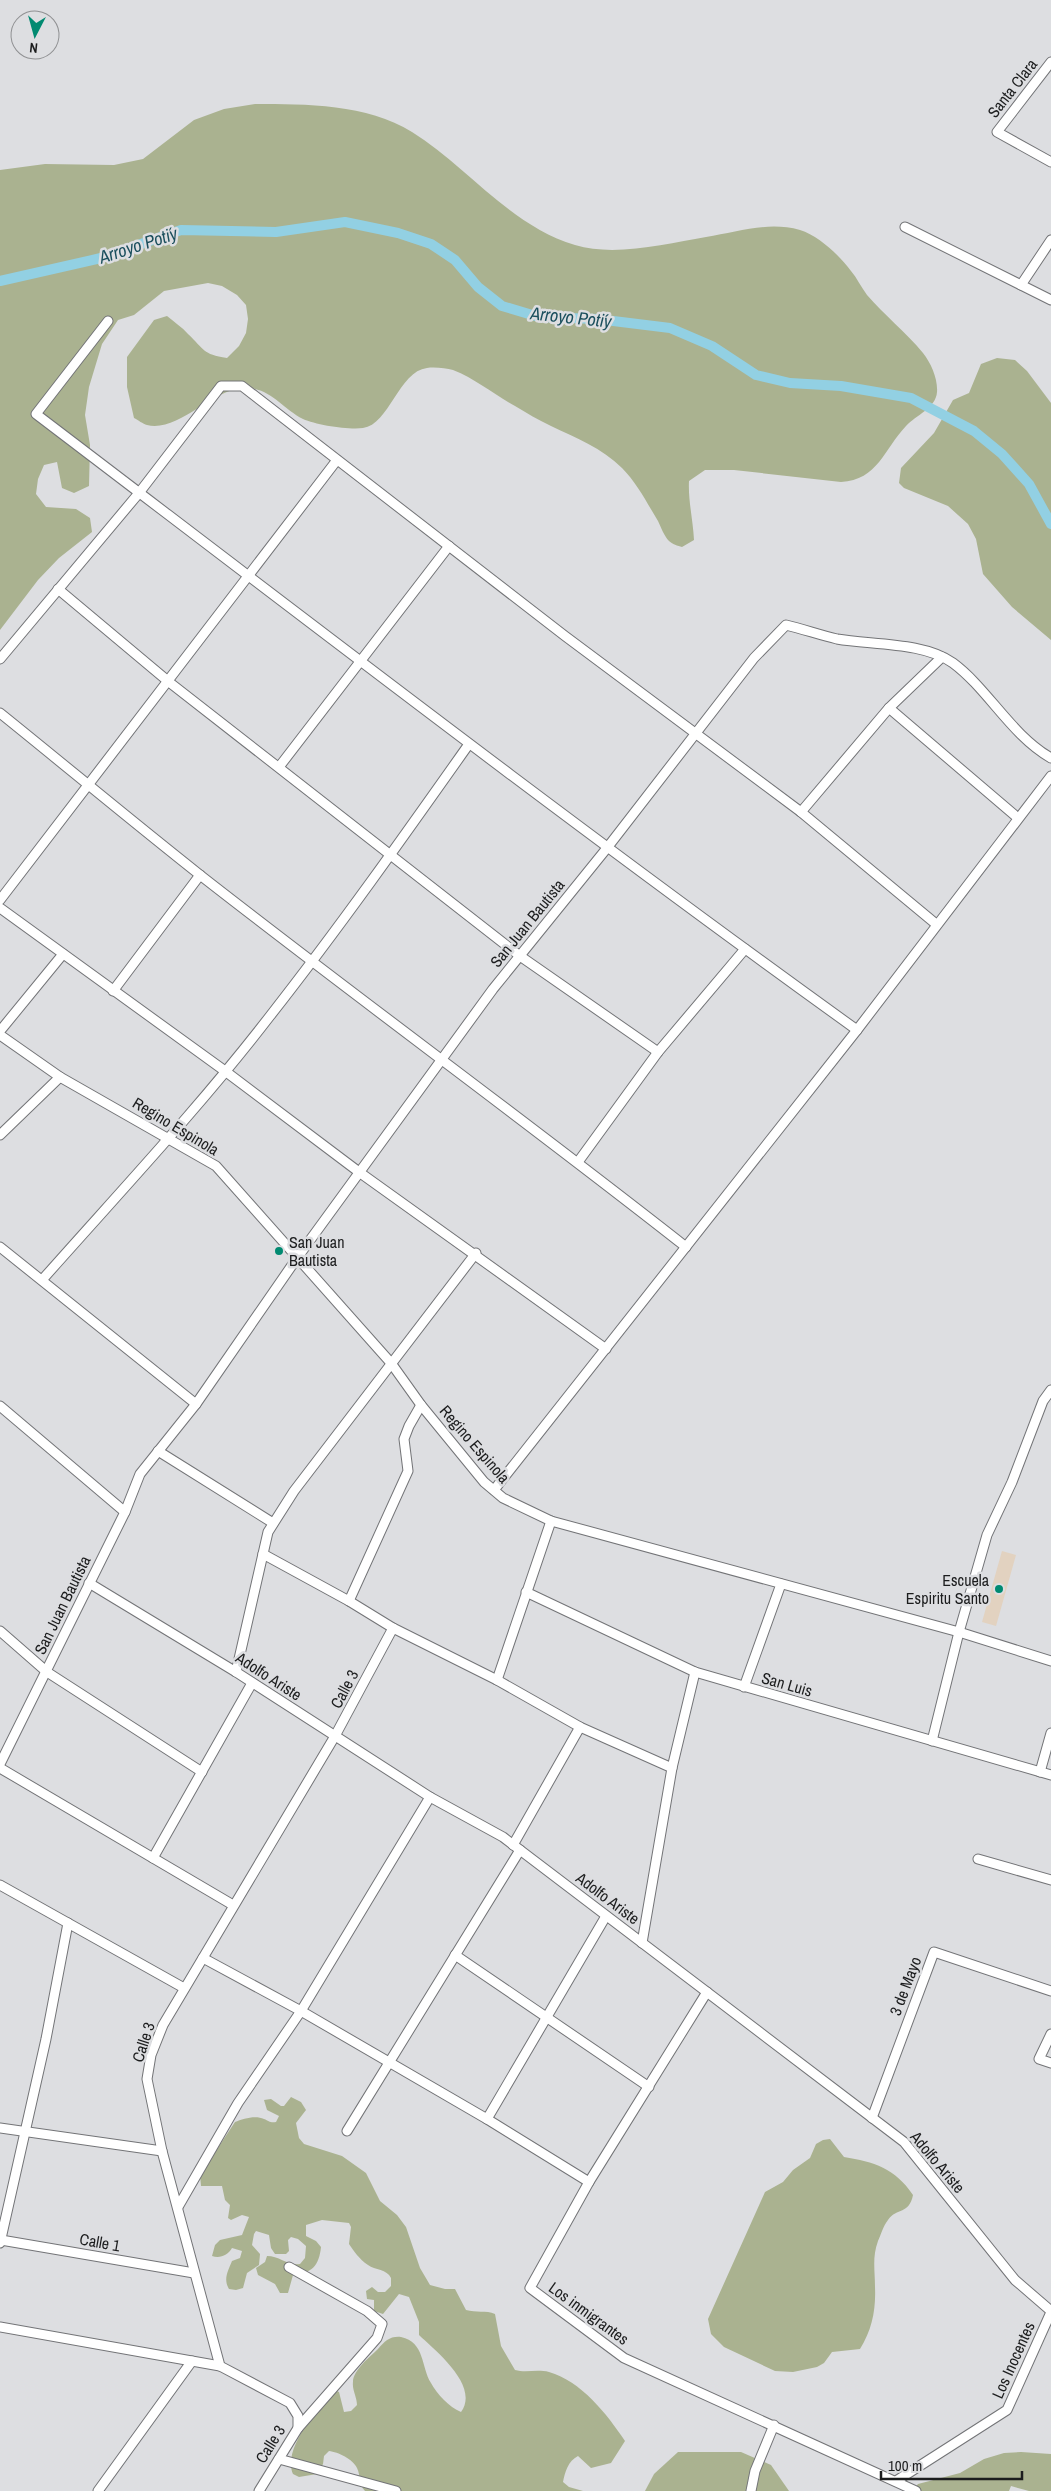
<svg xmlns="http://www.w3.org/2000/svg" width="1051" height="2491" font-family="'Archivo Narrow',sans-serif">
	<rect width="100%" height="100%" fill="#dddee1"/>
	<path fill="#e2d2c0" d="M1002,1551L1016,1555L996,1626L982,1622Z"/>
	<g fill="#aab290">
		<path d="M255,104C306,104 367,104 412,132C467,166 510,226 575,245C614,257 666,244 706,237C737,232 768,221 800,230C819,236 839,255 851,271C857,278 861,287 867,295C884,315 906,332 923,353C931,363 938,379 937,392C936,408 916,415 906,426C884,449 878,480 841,482L734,470H705L689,481C688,500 693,520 694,540L682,547C678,546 672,544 669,541C664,536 661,527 658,521C647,503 637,483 622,468C602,448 576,438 551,426C538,420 527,413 515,406C493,394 476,379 453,370C446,368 434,367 427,368C399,371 389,425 363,428C349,430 316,425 303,419C281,408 270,386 241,388C212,391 176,433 147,425C143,424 138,420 134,418L127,387V357L154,320L167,316C174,322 182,327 188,334C205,350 202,354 227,358L239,346L246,333L248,319L246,305L237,295L222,286L208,283L164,291L134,315L118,320L102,344L89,387L85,415L90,445L89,486L74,493L62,488L57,462L44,465L38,479L36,494L46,507L76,509L90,518L92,532L59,558L38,580L0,630V170L45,164L114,165L143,159L194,120L224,109Z"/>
		<path d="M997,358L1015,360L1027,371L1051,403V640L1012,607L983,574L976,539L968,524L948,506L904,488L899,483L901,468L934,433L953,400L969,393L981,364Z"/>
		<path d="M291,2097L301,2102L306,2110L296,2123L299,2138L304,2144L342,2156L366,2173L380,2201L397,2215L406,2227L420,2268L430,2285L445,2289H455L466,2310C476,2313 486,2310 495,2314L501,2346L515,2370C526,2373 537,2369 549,2372C581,2381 607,2414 625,2441L611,2463L591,2468L578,2456C568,2461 565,2472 563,2482L569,2487L583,2491H365C358,2484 361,2476 357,2468C353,2459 338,2452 329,2451L324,2456L323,2464L317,2474L299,2477L293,2474C282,2449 318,2409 333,2389L339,2392L344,2412L351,2411L357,2405C357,2397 352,2390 353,2382C353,2370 370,2357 378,2349C385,2341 390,2336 401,2337C425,2342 421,2367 431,2383C437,2394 449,2407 461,2412C480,2386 436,2351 419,2335V2322L409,2297L399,2294L383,2314L374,2311V2300L367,2299L366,2291L372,2287L378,2292H385L391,2286V2278C387,2269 375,2270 368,2265C359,2259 354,2251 349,2244L351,2227L349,2223L322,2220L306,2225V2236L316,2241L321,2247C319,2266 312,2273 293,2275L288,2293H280L275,2284L258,2275L256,2268L265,2262L267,2256C279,2256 289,2266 300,2264L305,2258L306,2246L298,2239L291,2237L288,2240L289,2251L286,2254H275L271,2248L269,2235L256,2231L254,2234L252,2245L260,2254L259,2265L247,2273L243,2288L236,2290L229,2289C223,2279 228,2271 232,2261L240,2258L242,2251L232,2248C228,2255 220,2259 212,2256L215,2245L220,2240L242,2235L249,2217L242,2215L231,2220L228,2218L230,2205L225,2200L222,2186H201L200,2175L235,2122C243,2119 255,2115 264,2119C269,2121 270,2123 276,2122L279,2116L267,2110L264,2100L271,2099L281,2106H284Z"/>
		<path d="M830,2139L844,2157C874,2162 895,2168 913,2195C909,2215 897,2207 888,2220C883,2226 881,2235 878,2241C872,2257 875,2271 875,2287C876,2310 872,2330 860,2349L832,2352L824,2363L817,2367L793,2372L775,2371L724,2347L711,2334L708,2319L765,2192L783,2182L793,2170L810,2158L816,2144L823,2140Z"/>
		<path d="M678,2452H741L771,2465L789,2491H645L654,2474Z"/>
		<path d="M1021,2452L1051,2454V2491H1029L1011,2486L1009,2491H912L918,2484L960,2473L984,2459L1004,2453Z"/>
	</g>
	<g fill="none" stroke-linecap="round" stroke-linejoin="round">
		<path stroke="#92d0e3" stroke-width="10" d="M0,281L101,258L181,230L276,232L345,222L398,233L431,244L455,260L478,287L502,306L539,317L597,319L670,328L712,346L756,375L790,383L841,386L911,398L974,431L1002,454L1029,484L1051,524"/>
		<defs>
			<g id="street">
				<path d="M1051,62L997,132L1051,162"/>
				<path d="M905,227L1051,300"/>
				<path d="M1021,285L1051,240"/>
				<path d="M108,321L36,414C308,621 579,830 857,1030"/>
				<path d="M58,589L169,682L520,956L658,1052"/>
				<path d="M0,659L139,493L221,386H242L565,636L801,812L936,924"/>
				<path d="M889,708L1018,818"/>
				<path d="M0,713C67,767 133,822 200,875C361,1001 526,1121 686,1247"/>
				<path d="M279,767L449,546"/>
				<path d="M801,812L889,708L942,657"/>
				<path d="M0,900L337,460"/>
				<path d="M0,908L225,1071L359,1172L606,1349"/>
				<path d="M113,991L200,875"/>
				<path d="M0,1031L63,954"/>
				<path d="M0,1035L60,1077L216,1166L391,1363L421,1405L484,1482L503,1498L551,1521L959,1632L1051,1661"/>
				<path d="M0,1135L60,1077"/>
				<path d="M578,1162L658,1052L745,949"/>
				<path d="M0,1247L196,1404"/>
				<path d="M42,1280C119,1193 199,1108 270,1016C339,928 404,836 469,744"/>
				<path d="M0,1406L125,1512"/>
				<path d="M158,1451L273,1523"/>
				<path d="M494,1490L857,1030L1051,776"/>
				<path d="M263,1554L349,1601L393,1628L497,1680L580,1727L672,1768"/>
				<path d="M89,1583L236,1672L430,1797L503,1837L904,2142L1015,2280L1051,2311"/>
				<path d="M526,1592L695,1672L1051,1775"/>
				<path d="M349,1601L408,1471L404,1439L409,1426L421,1405"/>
				<path d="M0,1631L47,1672L202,1772"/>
				<path d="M236,1672L268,1532L294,1491L476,1253"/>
				<path d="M497,1680L551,1521"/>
				<path d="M744,1687L781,1584"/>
				<path d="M932,1741L959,1632L987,1535L1012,1482L1043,1401L1051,1390"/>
				<path d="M0,1764L125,1512L140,1474L196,1404L297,1258L493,989L607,848L754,658L786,625C803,629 820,635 837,639C871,645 924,642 953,663C988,689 1011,735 1051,758"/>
				<path d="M0,1768L233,1905"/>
				<path d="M1040,1772L1051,1733"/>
				<path d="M513,1845L580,1727"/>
				<path d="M153,1858L252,1683"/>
				<path d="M978,1859L1051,1880"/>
				<path d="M0,1885L184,1988"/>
				<path d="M642,1943L672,1768L695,1672"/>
				<path d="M455,1955L649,2087"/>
				<path d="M203,1958L301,2011L487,2119L606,1916"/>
				<path d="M707,1992L589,2182L530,2288L624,2358L916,2491"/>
				<path d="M1051,2034L1039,2059L1051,2063"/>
				<path d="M872,2118L934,1952L1051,1991"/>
				<path d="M487,2119L589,2182"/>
				<path d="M0,2128L162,2151"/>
				<path d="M347,2131L520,1850"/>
				<path d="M178,2207L238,2103L301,2011L430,1797"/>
				<path d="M1,2240L194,2273"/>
				<path d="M0,2243L46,2039L68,1923"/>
				<path d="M289,2267L367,2311L382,2324L377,2338L298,2428"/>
				<path d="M0,2327L220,2366"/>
				<path d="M279,2459L396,2491"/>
				<path d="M896,2481L1007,2410L1051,2312"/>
				<path d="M98,2491L192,2361"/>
				<path d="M259,2491L298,2428V2416L290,2403L220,2366L162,2151L147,2079L151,2055L163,2025L335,1736L393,1628"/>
				<path d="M751,2491L755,2471L774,2425"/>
			</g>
		</defs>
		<use href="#street" stroke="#737477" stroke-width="11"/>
		<use href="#street" stroke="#fff" stroke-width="9"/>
	</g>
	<g fill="#018a71" stroke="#dddee1" stroke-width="2">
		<circle cx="279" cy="1251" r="5"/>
		<circle cx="999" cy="1589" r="5"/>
	</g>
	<g text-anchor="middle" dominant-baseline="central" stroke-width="5" stroke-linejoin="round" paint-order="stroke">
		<g font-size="16" fill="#1c1d1e" stroke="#dddee1">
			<text transform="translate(1012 88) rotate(-52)">Santa Clara</text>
			<text transform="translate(527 923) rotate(-51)">San Juan Bautista</text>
			<text transform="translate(176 1126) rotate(31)">Regino Espinola</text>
			<text transform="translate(475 1444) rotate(49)">Regino Espinola</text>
			<text transform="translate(62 1605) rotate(-64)">San Juan Bautista</text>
			<text transform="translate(269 1676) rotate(33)">Adolfo Ariste</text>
			<text transform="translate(787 1684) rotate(16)">San Luis</text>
			<text transform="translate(344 1689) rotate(-62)">Calle 3</text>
			<text transform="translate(608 1898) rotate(37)">Adolfo Ariste</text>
			<text transform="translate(905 1986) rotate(-69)">3 de Mayo</text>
			<text transform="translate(143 2042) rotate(-72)">Calle 3</text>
			<text transform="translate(938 2162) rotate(50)">Adolfo Ariste</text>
			<text transform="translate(100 2242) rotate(10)">Calle 1</text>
			<text transform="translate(589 2313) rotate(36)">Los inmigrantes</text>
			<text transform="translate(1013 2360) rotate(-66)">Los Inocentes</text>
			<text transform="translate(270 2444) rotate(-58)">Calle 3</text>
		</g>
		<g font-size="16" fill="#1c1d1e" stroke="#dddee1" text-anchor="start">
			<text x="289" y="1242">San Juan<tspan x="289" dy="18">Bautista</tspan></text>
			<text x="989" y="1580" text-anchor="end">Escuela<tspan x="989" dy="18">Espiritu Santo</tspan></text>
		</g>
		<g font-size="18" font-style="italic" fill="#1b4f5d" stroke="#dddee1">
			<text transform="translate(138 245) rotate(-18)">Arroyo Poti´y</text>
			<text transform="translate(571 317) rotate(6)">Arroyo Poti´y</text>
		</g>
	</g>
	<g transform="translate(35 35) rotate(186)"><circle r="24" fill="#dddee1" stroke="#909193"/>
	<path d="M0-4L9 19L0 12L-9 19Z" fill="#018a71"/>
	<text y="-8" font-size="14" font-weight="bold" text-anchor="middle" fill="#1c1d1e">N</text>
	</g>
	<path d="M881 2471v8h141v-8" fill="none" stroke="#1c1d1e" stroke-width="2.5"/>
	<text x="888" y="2471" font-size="15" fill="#1c1d1e" stroke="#dddee1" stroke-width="4" paint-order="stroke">100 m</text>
</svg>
